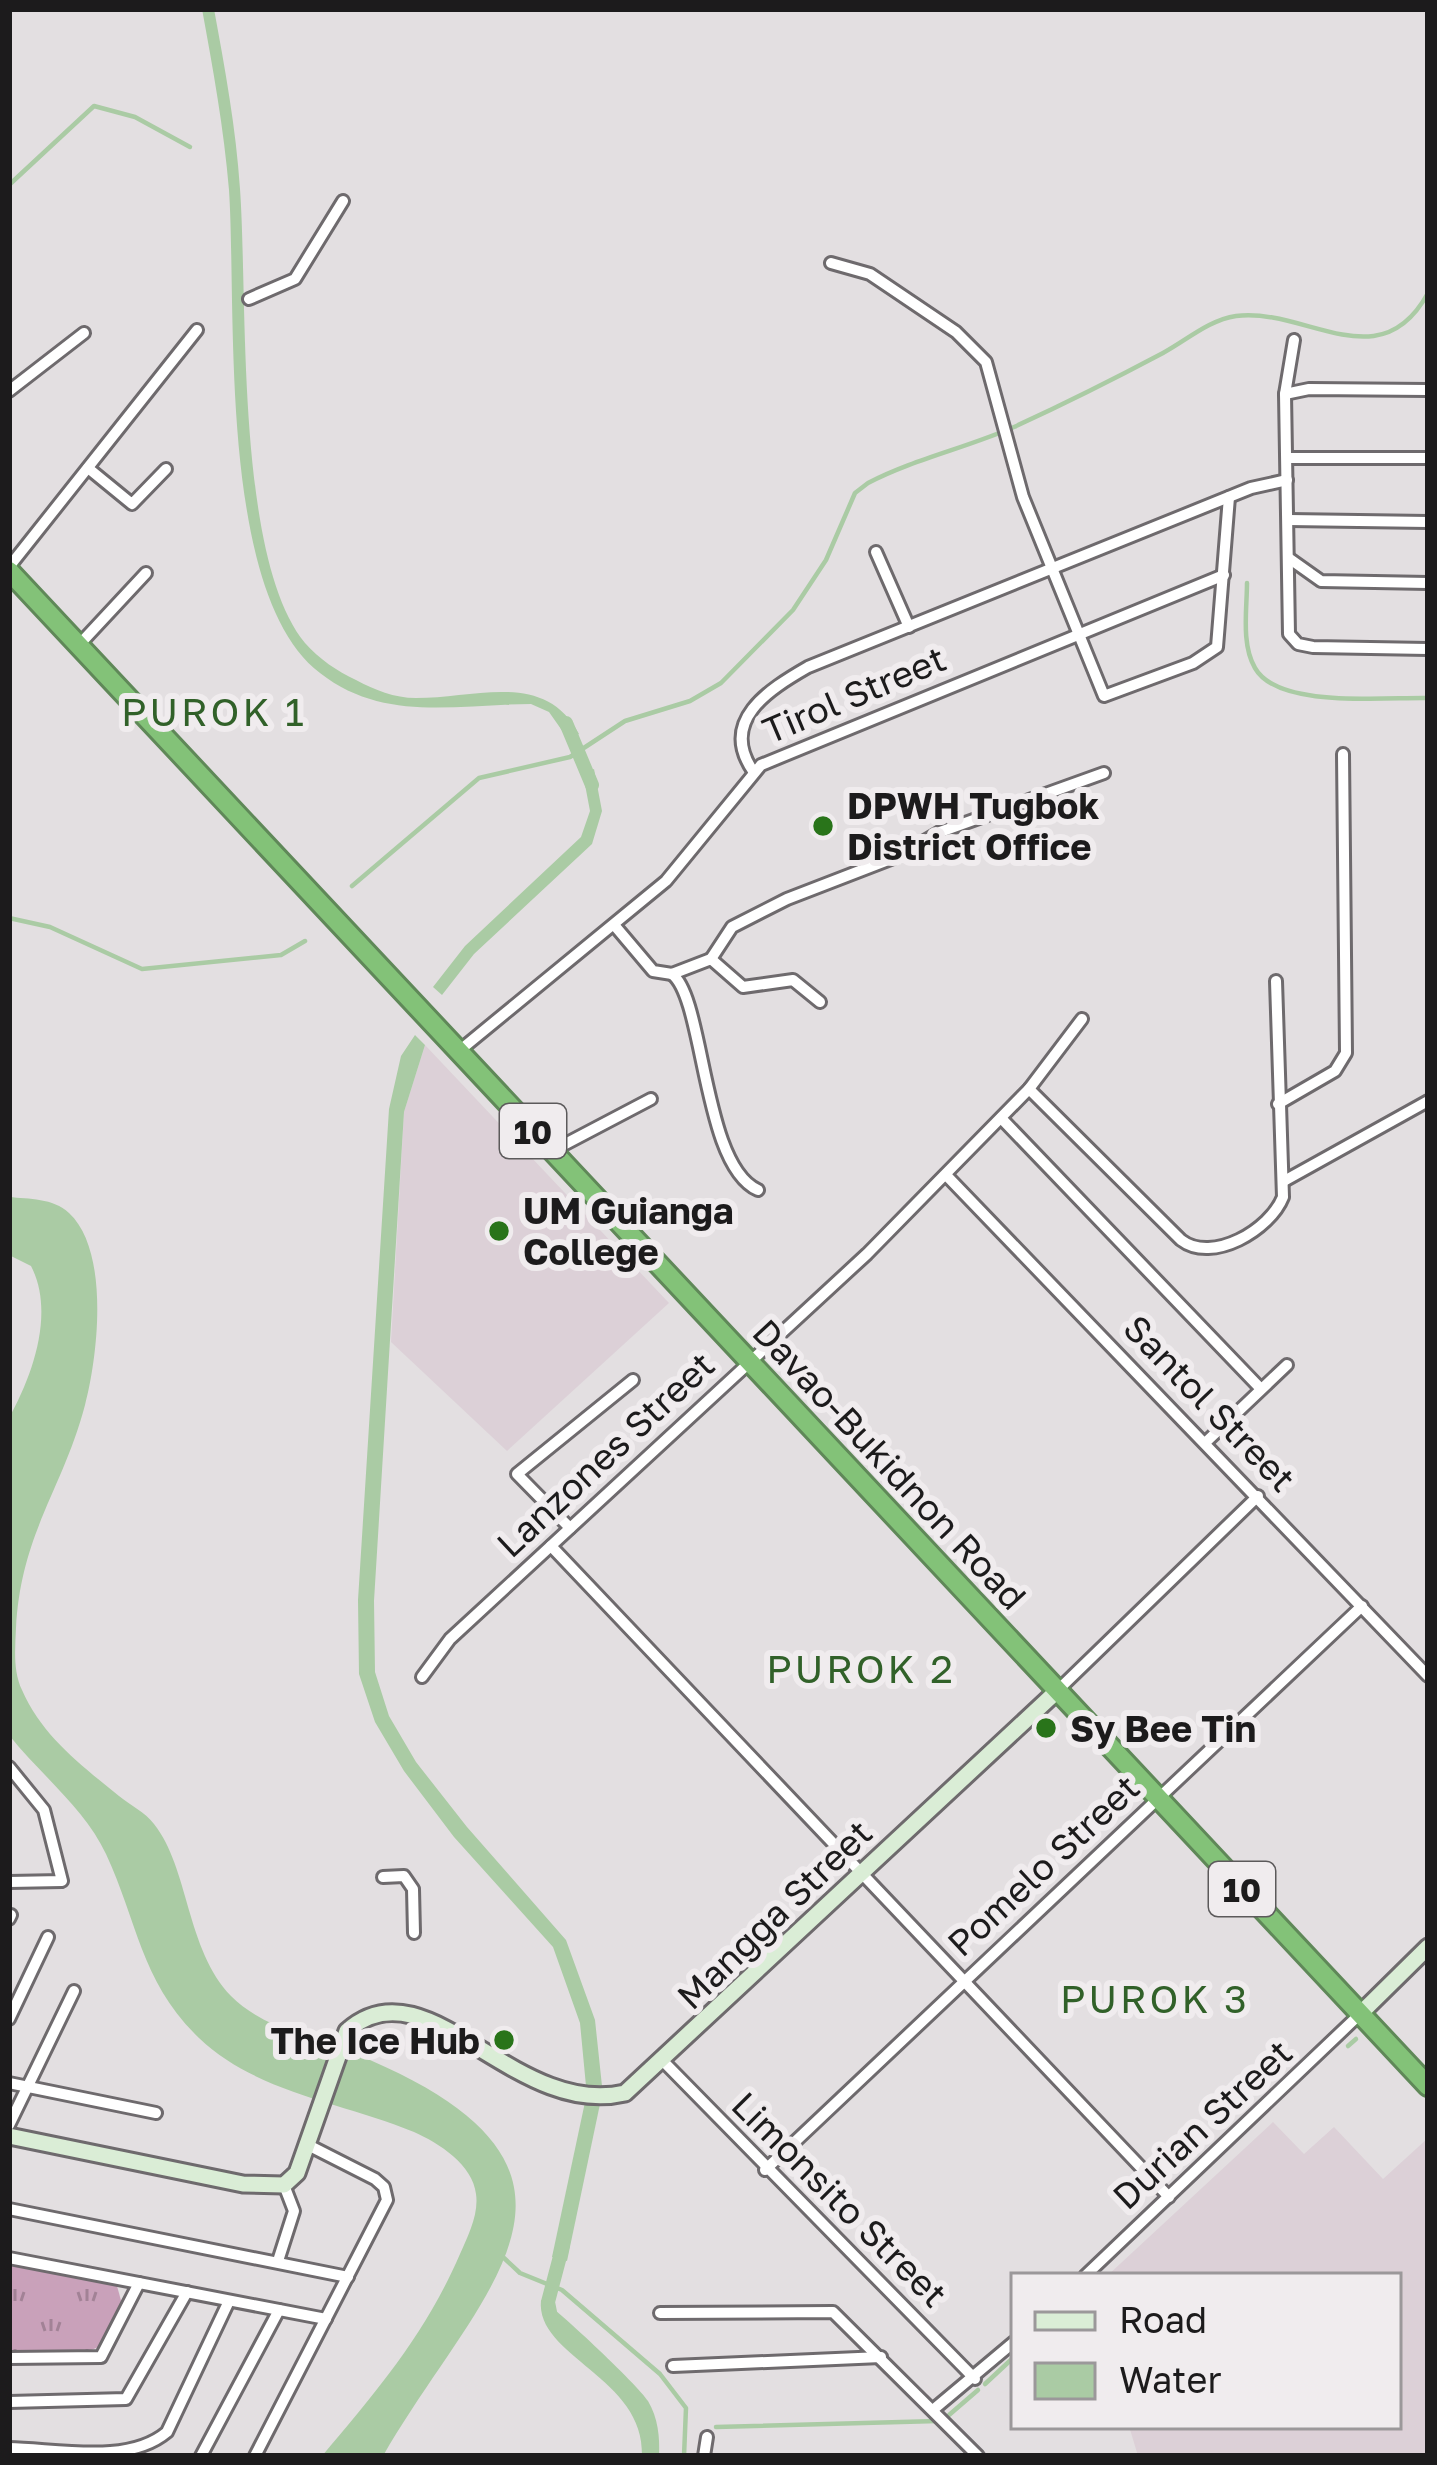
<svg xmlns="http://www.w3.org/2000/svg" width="1437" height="2465" font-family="'Golos Text',sans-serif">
	<defs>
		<pattern id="grass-tufts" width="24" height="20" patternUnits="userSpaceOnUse" patternTransform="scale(3)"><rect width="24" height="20" fill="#c9a1ba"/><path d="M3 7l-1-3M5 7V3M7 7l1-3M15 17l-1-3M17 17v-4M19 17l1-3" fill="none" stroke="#a28296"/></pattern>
	</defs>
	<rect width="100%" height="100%" fill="#e3dfe1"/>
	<g fill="#dcd0d7">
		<path d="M425,1045L669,1303L507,1451L391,1342L404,1112Z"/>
		<path d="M1273,2122L1304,2154L1334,2127L1383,2179L1428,2138V2456H1138L1129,2426H1398V2276H1107Z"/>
	</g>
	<path fill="url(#grass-tufts)" d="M9,2265L117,2286L122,2304L103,2345L82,2354L9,2352Z"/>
	<g fill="#aacba4">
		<path d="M202,9H214C225,69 236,128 240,189C248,300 235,558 305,643C319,659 337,671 356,680C375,690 394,698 416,698C476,698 545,670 579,734L568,739L549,712L531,704C457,704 384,723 320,673C217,594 237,311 229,190C224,129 213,69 202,9Z"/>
		<path d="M594,769L602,811L592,844L474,954L442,995L433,987L465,946L581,837L590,811L583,774Z"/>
		<path d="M415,1035L425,1045L404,1112L374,1601L375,1672L389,1716L416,1762L467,1827L566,1940L595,2020L602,2086H586L580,2023L553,1947L454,1837L404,1771L375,1722L359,1674L358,1600L389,1109L401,1056Z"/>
		<path d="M9,1197C29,1199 53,1198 69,1213C110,1251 98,1356 85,1405C63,1489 21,1533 16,1628C15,1649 13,1671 22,1690C42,1736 81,1765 119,1796C130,1805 145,1812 154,1824C189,1868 186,1949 231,1996C264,2030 327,2042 370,2060C633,2174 478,2291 383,2456H322C377,2391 426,2333 460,2254C468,2236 479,2214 476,2194C473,2165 439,2143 414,2132C343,2102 258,2094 199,2038C141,1982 138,1923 106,1854C85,1809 40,1774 9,1735V1418C33,1375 55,1312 31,1266L9,1255Z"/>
		<path d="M585,2102L600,2104L567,2261L552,2257Z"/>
		<path d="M541,2300C550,2302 639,2386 648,2401C658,2418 660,2437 659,2456H642C645,2377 535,2357 541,2300Z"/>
	</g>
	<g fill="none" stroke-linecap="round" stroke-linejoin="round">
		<g stroke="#aacba4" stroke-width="4.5">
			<path d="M9,11L12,9"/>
			<path d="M9,185L94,106L135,117L190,147"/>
			<path d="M1247,583C1247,609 1241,644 1255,668C1278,709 1386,697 1428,698"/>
			<path d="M352,886L479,778L570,757L625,721L690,701L721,683L793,610L826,560L855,493L868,483C914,459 966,448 1014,427C1064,404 1114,379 1163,353C1187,340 1209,320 1236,316C1306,307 1380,381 1428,293"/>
			<path d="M9,918L50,927L142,969L281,955L305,941"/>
			<path d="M1348,2046L1356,2039"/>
			<path d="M504,2258L520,2273L562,2290L660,2374L686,2408L684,2456"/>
			<path d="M985,2384L1014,2357"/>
			<path d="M949,2415L978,2390"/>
			<path d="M716,2427L938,2421"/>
		</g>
		<g stroke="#aacba4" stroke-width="14">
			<path d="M566,723L592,785"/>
			<path d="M551,2317L548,2302L563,2245"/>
		</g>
		<defs>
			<g id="street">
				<path d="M831,263L870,274L956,332L986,362L1023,497L1104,696L1193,663L1217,647L1229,497"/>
				<path d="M249,299L295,279L343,201"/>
				<path d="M1294,340L1285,394L1289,634L1298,644L1313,647L1428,649"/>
				<path d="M9,391L84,333"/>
				<path d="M1285,394L1309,389L1428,390"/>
				<path d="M1287,458H1428"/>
				<path d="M88,468L132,504L166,469"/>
				<path d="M1289,520L1428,522"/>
				<path d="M876,552L909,627"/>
				<path d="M1290,559L1321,581L1428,583"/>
				<path d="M9,567L197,330"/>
				<path d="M78,646L146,573"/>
				<path d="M753,771C719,721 768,690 808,667L1251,488L1287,480"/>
				<path d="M615,926L653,971L672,974L711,959L743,987L793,980L820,1002"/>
				<path d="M711,959L732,927L787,899L901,855L940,832L1104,773"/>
				<path d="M672,974C705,999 702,1165 758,1190"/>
				<path d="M459,1051L666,881L761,765L1224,575"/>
				<path d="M1029,1089L1181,1240C1212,1264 1270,1230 1283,1197L1276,981"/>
				<path d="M1278,1104L1335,1071L1346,1053L1343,754"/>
				<path d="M1001,1118L1261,1389"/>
				<path d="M552,1151L651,1099"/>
				<path d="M946,1175L1428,1676"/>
				<path d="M1284,1181L1428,1101"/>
				<path d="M1206,1442L1287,1365"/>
				<path d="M570,1528L517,1474L633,1380"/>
				<path d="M551,1546L1169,2197"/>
				<path d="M422,1677L450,1639L867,1254L1029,1089L1082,1019"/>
				<path d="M1057,1691L1258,1496"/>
				<path d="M9,1767L44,1810L62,1881L9,1882"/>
				<path d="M383,1877L404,1876L413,1889L414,1933"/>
				<path d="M9,1919L11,1915"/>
				<path d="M9,2019L48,1937"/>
				<path d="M663,2061L975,2379"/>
				<path d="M9,2083L156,2113"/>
				<path d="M9,2125L74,1991"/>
				<path d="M765,2170L1362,1606"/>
				<path d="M9,2209L348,2277"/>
				<path d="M9,2258L326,2319"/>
				<path d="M278,2261L294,2211L284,2185"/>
				<path d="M1085,2276L1360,2014"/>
				<path d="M660,2313L833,2312L978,2456"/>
				<path d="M9,2358L101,2357L139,2283"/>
				<path d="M673,2366L881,2357"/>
				<path d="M9,2402L126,2399L187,2292"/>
				<path d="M934,2409L1014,2342"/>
				<path d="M9,2448C58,2449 128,2465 167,2432L229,2301"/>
				<path d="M201,2456L279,2310"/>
				<path d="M255,2456L387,2200L384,2187L375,2179L308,2145"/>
				<path d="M704,2456L707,2437"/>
			</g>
			<g id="secondary">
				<path d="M1360,2014L1428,1947"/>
				<path d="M9,2136L243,2184L284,2185L297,2173L347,2031C426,1960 514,2119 625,2093L1057,1691"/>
			</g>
			<path id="highway" d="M9,571L1428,2086"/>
		</defs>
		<use href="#street" stroke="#6e6a6d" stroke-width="16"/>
		<use href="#secondary" stroke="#6e6a6d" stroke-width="21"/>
		<use href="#highway" stroke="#5f8858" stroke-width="24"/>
		<use href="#street" stroke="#fff" stroke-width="10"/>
		<use href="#secondary" stroke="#daedd6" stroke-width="15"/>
		<use href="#highway" stroke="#83c278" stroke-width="18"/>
	</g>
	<g fill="#29741a" stroke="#f0ecee" stroke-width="4.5">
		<circle cx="823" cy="826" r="12"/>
		<circle cx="499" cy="1231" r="12"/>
		<circle cx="1046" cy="1728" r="12"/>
		<circle cx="504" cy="2040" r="12"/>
	</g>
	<g text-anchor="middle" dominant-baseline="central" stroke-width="12" stroke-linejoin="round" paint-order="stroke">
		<g fill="#f0ecee" stroke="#5c5a5b" stroke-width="3">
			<rect x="500" y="1104" width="66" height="54" rx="9"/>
			<rect x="1209" y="1862" width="66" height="54" rx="9"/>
		</g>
		<g font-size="33" font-weight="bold" fill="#1c1b1c">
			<text x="533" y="1131">10</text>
			<text x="1242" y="1889">10</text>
		</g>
		<g font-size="36" fill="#1c1b1c" stroke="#f0ecee">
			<text transform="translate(854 694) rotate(-23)">Tirol Street</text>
			<text transform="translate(1210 1403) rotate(46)">Santol Street</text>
			<text transform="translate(605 1454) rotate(-43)">Lanzones Street</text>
			<text transform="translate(890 1464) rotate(47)">Davao-Bukidnon Road</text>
			<text transform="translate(1043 1865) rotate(-43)">Pomelo Street</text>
			<text transform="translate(774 1914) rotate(-44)">Mangga Street</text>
			<text transform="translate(1202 2124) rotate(-43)">Durian Street</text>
			<text transform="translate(840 2199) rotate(45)">Limonsito Street</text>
		</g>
		<g font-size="36" font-weight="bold" fill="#1c1b1c" stroke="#f0ecee" text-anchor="start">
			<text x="847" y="805">DPWH Tugbok<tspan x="847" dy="41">District Office</tspan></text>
			<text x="523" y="1210">UM Guianga<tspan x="523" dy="41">College</tspan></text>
			<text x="1070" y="1728">Sy Bee Tin</text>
			<text x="480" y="2040" text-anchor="end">The Ice Hub</text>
		</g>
		<g font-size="39" letter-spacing="3" fill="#316129" stroke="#f0ecee">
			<text x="214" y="711">PUROK 1</text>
			<text x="861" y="1668">PUROK 2</text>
			<text x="1155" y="1998">PUROK 3</text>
		</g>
	</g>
	<rect width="1437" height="2465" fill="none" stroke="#1c1b1c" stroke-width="24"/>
	<rect x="1011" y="2273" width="390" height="156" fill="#f0ecee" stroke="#9b989a" stroke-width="3"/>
	<rect x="1035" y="2312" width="60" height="18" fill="#daedd6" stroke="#9b989a" stroke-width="3"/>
	<text x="1119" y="2333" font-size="36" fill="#1c1b1c">Road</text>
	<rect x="1035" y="2363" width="60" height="36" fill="#aacba4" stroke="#9b989a" stroke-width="3"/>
	<text x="1119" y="2393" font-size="36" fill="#1c1b1c">Water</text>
</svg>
